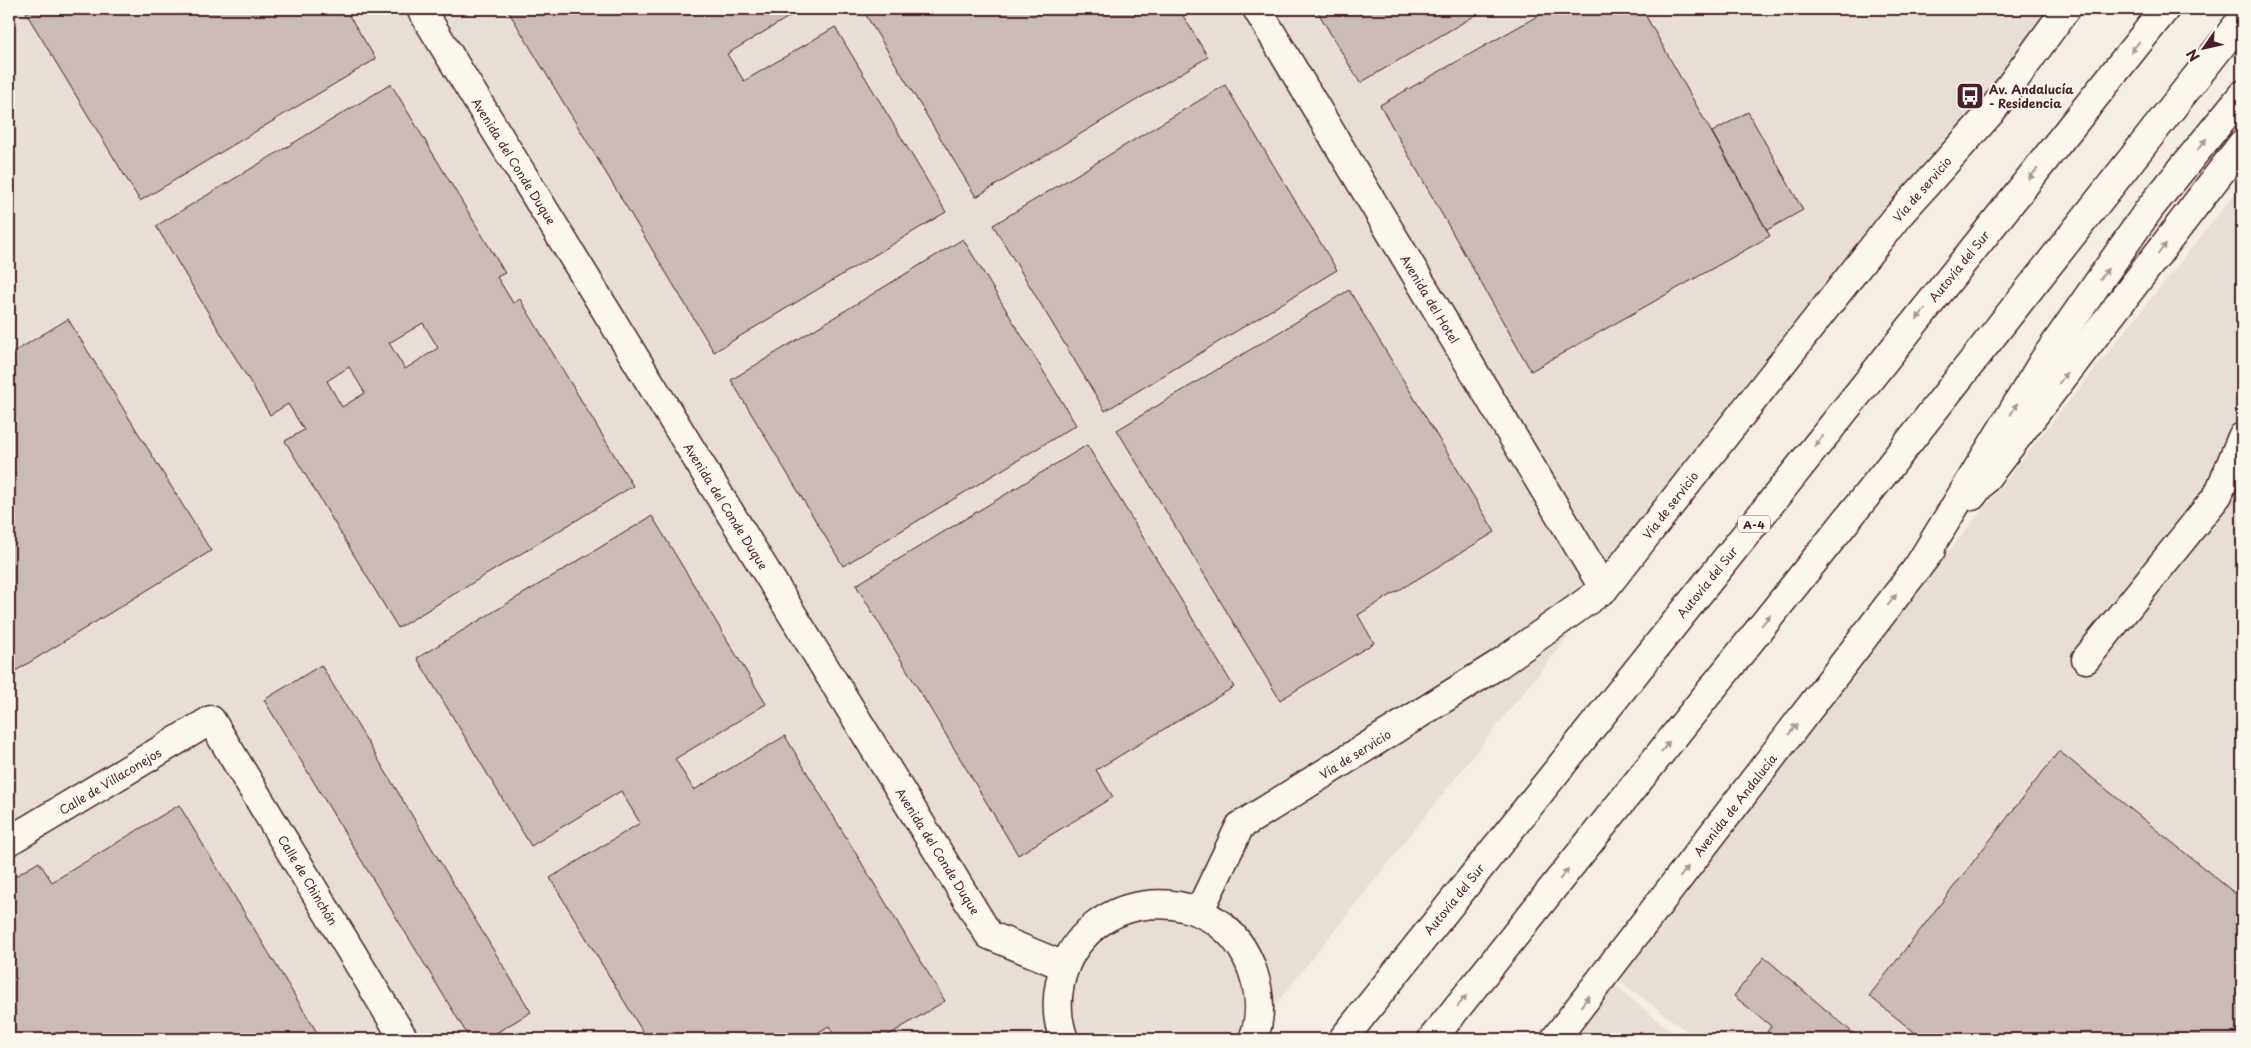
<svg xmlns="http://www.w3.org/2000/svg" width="2251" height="1048" font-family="'Playpen Sans',sans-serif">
	<rect width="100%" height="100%" fill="#f4eee4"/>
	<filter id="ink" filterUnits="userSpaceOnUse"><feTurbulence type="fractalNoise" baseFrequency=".02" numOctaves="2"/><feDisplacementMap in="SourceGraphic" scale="10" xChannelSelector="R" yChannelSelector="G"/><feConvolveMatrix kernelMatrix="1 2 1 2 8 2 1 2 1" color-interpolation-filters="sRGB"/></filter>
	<g filter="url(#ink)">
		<g fill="#e7dfd6">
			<path d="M9,9H2067L1248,1039H9Z"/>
			<path d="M2242,185V1039H1697L1611,974Z"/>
			<path d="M1611,982L1681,1039H1566Z"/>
		</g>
		<g fill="#cabbb6" stroke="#4a1f2b" fill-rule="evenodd">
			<path d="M34,9H345L376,59L140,201L26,13Z"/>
			<path d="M507,9H802L727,54L744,81L835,27L946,212L714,352Z"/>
			<path d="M870,9H1179L1208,57L976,197L864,12Z"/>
			<path d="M1316,9H1486L1360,83Z"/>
			<path d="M1550,9H1642L1770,236L1531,371L1380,105Z"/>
			<path d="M391,84L505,273L497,277L513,303L520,299L633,486L398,628L285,441L304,430L288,404L270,415L156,226ZM423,323L438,348L405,369L389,343ZM349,367L365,393L342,407L327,381Z"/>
			<path d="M1225,85L1337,270L1105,411L993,225Z"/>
			<path d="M1748,112L1803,210L1767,230L1712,132Z"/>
			<path d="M963,239L1076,425L843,566L731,380Z"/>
			<path d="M1349,290L1495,532L1358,615L1374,643L1280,700L1117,430Z"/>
			<path d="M68,319L211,551L9,675V355Z"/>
			<path d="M1087,445L1234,687L1096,770L1113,797L1018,855L856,585Z"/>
			<path d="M652,516L766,704L675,759L694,790L785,736L945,1001L882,1039H836L829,1026L807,1039H647L550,878L640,823L621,791L531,846L417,658Z"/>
			<path d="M321,665L531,1012L486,1039H470L264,700Z"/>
			<path d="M2059,751L2242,899V1039H1923L1869,996Z"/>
			<path d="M179,805L321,1039H9V880L39,862L52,882Z"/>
			<path d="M1764,957L1852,1032L1862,1039H1765L1763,1038L1771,1026L1734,996Z"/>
		</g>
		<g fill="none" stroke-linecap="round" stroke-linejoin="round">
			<defs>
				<g id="minor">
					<path d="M421,9L989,935L1064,966"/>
					<path d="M1257,9L1604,589"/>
					<path d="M1972,496L2242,144"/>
					<path d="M2086,659L2218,495L2242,437"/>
					<path d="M9,841L211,720L404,1039"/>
					<path d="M1199,912L1240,826L1499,664L1604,589L1897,217L1991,112L2066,9"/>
					<path d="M1064,1039C1057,1021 1056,1002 1060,983C1081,885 1221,875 1253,972C1260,993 1262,1018 1253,1039"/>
					<path d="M1555,1039L1931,550"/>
				</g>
				<g id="highway">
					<path d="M1916,570L2044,360L2150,208L2242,95"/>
					<path d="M1343,1039L2165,9"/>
					<path d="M1432,1039L1886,471L2242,19"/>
				</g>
			</defs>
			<use href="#minor" stroke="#4a1f2b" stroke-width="31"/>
			<use href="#highway" stroke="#4a1f2b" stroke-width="31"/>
			<use href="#minor" stroke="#fbf7ec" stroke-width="28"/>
			<use href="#highway" stroke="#fbf7ec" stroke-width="28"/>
		</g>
		<defs><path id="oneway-solid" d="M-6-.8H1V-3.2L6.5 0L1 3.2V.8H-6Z" transform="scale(1.25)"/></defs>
		<g fill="#ab9695">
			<use href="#oneway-solid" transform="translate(2135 47) rotate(129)"/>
			<use href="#oneway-solid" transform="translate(2202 144) rotate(-51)"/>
			<use href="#oneway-solid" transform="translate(2033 174) rotate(129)"/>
			<use href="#oneway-solid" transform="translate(2162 249) rotate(-53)"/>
			<use href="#oneway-solid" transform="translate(2104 274) rotate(-55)"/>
			<use href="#oneway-solid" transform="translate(1921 314) rotate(129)"/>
			<use href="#oneway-solid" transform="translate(2063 378) rotate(-53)"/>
			<use href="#oneway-solid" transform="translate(2014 409) rotate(-59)"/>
			<use href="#oneway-solid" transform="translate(1819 441) rotate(129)"/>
			<use href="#oneway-solid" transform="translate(1892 600) rotate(-52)"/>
			<use href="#oneway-solid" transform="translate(1766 620) rotate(-51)"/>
			<use href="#oneway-solid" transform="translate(1793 729) rotate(-52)"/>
			<use href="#oneway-solid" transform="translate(1665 747) rotate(-52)"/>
			<use href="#oneway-solid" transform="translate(1684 872) rotate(-52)"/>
			<use href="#oneway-solid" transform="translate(1564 874) rotate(-52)"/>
			<use href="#oneway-solid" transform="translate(1462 1001) rotate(-51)"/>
			<use href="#oneway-solid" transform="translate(1585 1001) rotate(-52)"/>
		</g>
	</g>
	<defs>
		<symbol id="bus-square" viewBox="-11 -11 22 22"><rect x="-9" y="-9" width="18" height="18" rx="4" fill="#4a1f2b" stroke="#fbf7ec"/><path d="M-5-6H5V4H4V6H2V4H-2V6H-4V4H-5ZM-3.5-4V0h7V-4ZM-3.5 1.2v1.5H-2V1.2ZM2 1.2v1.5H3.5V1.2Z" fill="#fff"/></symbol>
	</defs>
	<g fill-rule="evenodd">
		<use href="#bus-square" x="1954" y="80" width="32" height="32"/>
	</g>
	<g text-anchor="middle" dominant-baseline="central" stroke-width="4" stroke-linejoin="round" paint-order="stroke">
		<rect fill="#fbf7ec" stroke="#7f6065" stroke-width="1" x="1738" y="515.5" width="32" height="17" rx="4"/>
		<g font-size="11" font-weight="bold" fill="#4a1f2b">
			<text x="1754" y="524">A-4</text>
		</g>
		<g font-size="12" font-weight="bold" fill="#4a1f2b" stroke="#fbf7ec" text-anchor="start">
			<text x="1989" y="89">Av. Andalucía<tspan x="1989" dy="14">- Residencia</tspan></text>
		</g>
		<g font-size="12" fill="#4a1f2b" stroke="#fbf7ec">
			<text transform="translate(514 161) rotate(58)">Avenida del Conde Duque</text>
			<text transform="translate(1922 189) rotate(-49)">Vía de servicio</text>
			<text transform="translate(1959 266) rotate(-51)">Autovía del Sur</text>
			<text transform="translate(1430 299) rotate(59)">Avenida del Hotel</text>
			<text transform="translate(1670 505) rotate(-52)">Vía de servicio</text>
			<text transform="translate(726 506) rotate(58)">Avenida del Conde Duque</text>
			<text transform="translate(1707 582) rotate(-51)">Autovía del Sur</text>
			<text transform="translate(1355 754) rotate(-32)">Vía de servicio</text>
			<text transform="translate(110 781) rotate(-31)">Calle de Villaconejos</text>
			<text transform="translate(1735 805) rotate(-52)">Avenida de Andalucía</text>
			<text transform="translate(938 851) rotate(58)">Avenida del Conde Duque</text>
			<text transform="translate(308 880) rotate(59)">Calle de Chinchón</text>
			<text transform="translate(1454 899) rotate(-51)">Autovía del Sur</text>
		</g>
	</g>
	<rect width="2251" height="1048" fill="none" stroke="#fbf7ec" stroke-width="30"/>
	<rect x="15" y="15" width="2221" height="1018" fill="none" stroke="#4a1f2b" stroke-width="2" filter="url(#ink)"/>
	<g transform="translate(2204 48) rotate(236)" stroke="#fbf7ec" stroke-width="4" paint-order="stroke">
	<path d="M0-4L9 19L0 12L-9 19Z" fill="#4a1f2b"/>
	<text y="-8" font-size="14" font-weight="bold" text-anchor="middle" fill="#4a1f2b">N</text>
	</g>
</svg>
